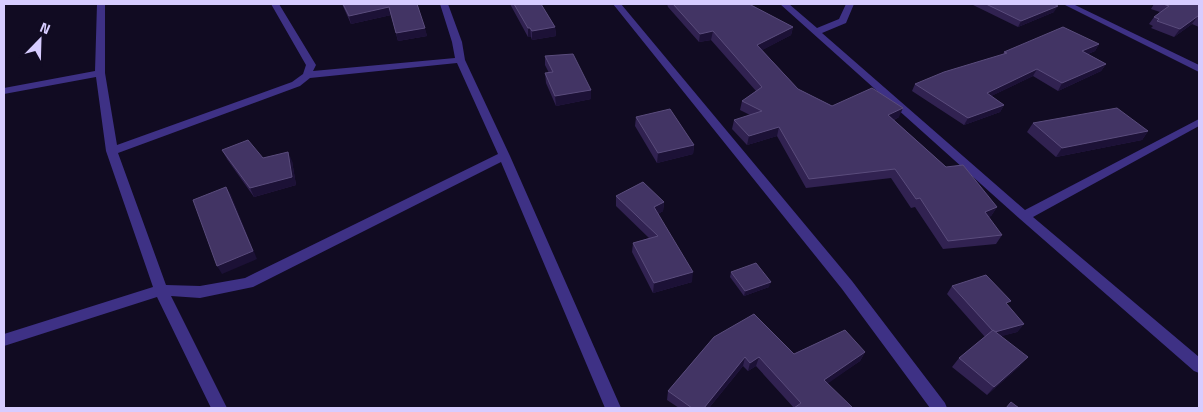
<svg xmlns="http://www.w3.org/2000/svg" width="1203" height="412" font-family="'Titillium Web',sans-serif">
	<rect width="100%" height="100%" fill="#110b22"/>
	<g fill="none" stroke-linecap="round" stroke-linejoin="round">
		<g fill="#3e3185" fill-rule="evenodd">
			<path d="M97,4H105V73L117,145L292,82L303,74L306,65L271,4H279L316,65L313,71L455,58L452,42L440,4H448L462,42L465,60L510,156L621,408H605L501,162L253,287L200,298L171,296L227,408H211L157,297L4,346V334L153,287L106,151L96,77L4,94V88L95,71ZM457,63L498,154L245,278L200,286L166,285L118,153L300,86L310,78Z"/>
			<path d="M613,4H621L852,281L945,403L947,408H930L842,289Z"/>
			<path d="M780,4H789L817,28L839,19L846,4H854L846,23L822,33L1025,210L1199,119V126L1033,217L1199,357V373L1194,371L1020,219Z"/>
			<path d="M1063,4H1073L1199,65V72Z"/>
		</g>
	</g>
	<g fill="#312251">
		<path d="M342,4H417L427,36L398,41L391,15L351,24Z"/>
		<path d="M510,4H541L555,27L556,36L532,40L531,37H528Z"/>
		<path d="M667,4H749L793,27L791,35L762,50L798,89L832,106L899,117L894,120L946,167L997,207L991,216L988,217L1002,235L996,244L943,249L915,207L911,208L891,178L806,188L777,136L747,145L732,129L734,120L750,115L740,110L742,101L756,91L711,40L699,42L668,7Z"/>
		<path d="M971,4H1054V12L1018,27Z"/>
		<path d="M1154,4H1199V27L1192,24L1174,37L1151,28L1153,26L1149,24L1154,17L1160,12L1151,9Z"/>
		<path d="M1099,44L1095,51L1088,54L1106,64L1101,71L1058,91L1033,76L991,96L1004,105L1000,112L964,125L912,91L915,84L1003,55L1004,52Z"/>
		<path d="M545,56L591,90V99L556,106L546,83L545,73H549L545,65Z"/>
		<path d="M636,117L694,145L693,154L657,163L635,126Z"/>
		<path d="M1033,123L1148,131L1142,140L1056,157L1027,132Z"/>
		<path d="M222,150L263,158L292,161L296,185L254,197L227,159Z"/>
		<path d="M616,196L664,202L663,211L658,214L692,282L653,293L632,252L633,243L649,238L616,206Z"/>
		<path d="M731,272L769,287L744,296L730,277Z"/>
		<path d="M952,286L1008,306L1024,324L1017,332L1001,336L1020,366L987,395L952,367L959,358L985,337L947,294Z"/>
		<path d="M714,337L794,354L865,352L860,361L827,383L794,408L756,366L748,371L743,366L709,408H679L667,400L668,391Z"/>
	</g>
	<g fill="#1c1136">
		<path d="M1058,6L1054,12L1018,27L1021,21Z"/>
		<path d="M389,7L391,15L351,24L349,16Z"/>
		<path d="M1198,16L1192,24L1174,37L1180,29Z"/>
		<path d="M555,27L556,36L532,40V31Z"/>
		<path d="M793,27L791,35L755,54L757,45Z"/>
		<path d="M425,28L427,36L398,41L396,33Z"/>
		<path d="M528,28H530L531,37H528Z"/>
		<path d="M713,31L711,40L699,42L700,34Z"/>
		<path d="M1099,44L1095,51L1078,58L1082,51Z"/>
		<path d="M1106,64L1101,71L1058,91L1062,83Z"/>
		<path d="M1037,69L1033,76L983,100L987,93Z"/>
		<path d="M591,90V99L556,106L555,96Z"/>
		<path d="M1004,105L1000,112L964,125L968,118Z"/>
		<path d="M903,108L899,117L885,124L888,115Z"/>
		<path d="M779,127L777,136L747,145L749,136Z"/>
		<path d="M1148,131L1142,140L1056,157L1062,148Z"/>
		<path d="M694,145L693,154L657,163L658,153Z"/>
		<path d="M288,152L292,161L296,185L254,197L250,188Z"/>
		<path d="M226,187L231,195L257,259L222,274L217,266Z"/>
		<path d="M664,202L663,211L653,217L654,207Z"/>
		<path d="M997,207L991,216L979,221L985,212Z"/>
		<path d="M693,272L692,282L653,293L654,283Z"/>
		<path d="M771,282L769,287L744,296L745,291Z"/>
		<path d="M1024,324L1017,332L988,340L994,332Z"/>
		<path d="M865,352L860,361L820,389L824,380Z"/>
		<path d="M745,357L743,366L709,408H704Z"/>
		<path d="M759,357L756,366L748,371L750,363Z"/>
		<path d="M1028,357L1020,366L987,395L994,387Z"/>
	</g>
	<g fill="#423464" stroke="#5a4c7c">
		<path d="M343,4H417L425,28L396,33L389,7L349,16Z"/>
		<path d="M514,4H541L555,27L532,31L530,28H528Z"/>
		<path d="M673,4H749L793,27L757,45L798,89L832,106L872,88L903,108L888,115L946,167L963,165L997,207L985,212L1002,235L948,241L920,198L916,199L895,169L809,179L779,127L749,136L734,120L762,111L742,101L762,87L713,31L700,34Z"/>
		<path d="M986,4H1054L1058,6L1021,21Z"/>
		<path d="M1163,4H1199V16H1198L1180,29L1157,21L1159,19L1154,17L1169,6Z"/>
		<path d="M1063,27L1099,44L1082,51L1106,64L1062,83L1037,69L987,93L1004,105L968,118L915,84L944,72L1007,53L1004,52Z"/>
		<path d="M573,54L591,90L555,96L545,73L553,72L545,56Z"/>
		<path d="M1117,108L1148,131L1062,148L1033,123Z"/>
		<path d="M670,109L694,145L658,153L636,117Z"/>
		<path d="M248,140L263,158L288,152L292,177L250,188L222,150Z"/>
		<path d="M643,182L664,202L654,207L693,272L654,283L633,243L658,236L616,196Z"/>
		<path d="M226,187L253,251L217,266L193,200Z"/>
		<path d="M756,263L771,282L745,291L731,272Z"/>
		<path d="M986,275L1011,301L1006,303L1024,324L995,332L993,330V331L952,286Z"/>
		<path d="M754,314L794,354L845,330L865,352L824,380L853,408H794L801,403L759,357L750,363L745,357L704,408H692L668,391L714,337Z"/>
		<path d="M993,330L1028,357L994,387L959,358Z"/>
		<path d="M1011,402L1019,408H1006Z"/>
	</g>
	<rect width="1203" height="412" fill="none" stroke="#d7ccff" stroke-width="10"/>
	<g transform="translate(40 40) rotate(23)" stroke="#110b22" stroke-width="4" paint-order="stroke">
	<path d="M0-4L9 19L0 12L-9 19Z" fill="#d7ccff"/>
	<text y="-8" font-size="14" font-weight="bold" text-anchor="middle" fill="#d7ccff">N</text>
	</g>
</svg>
